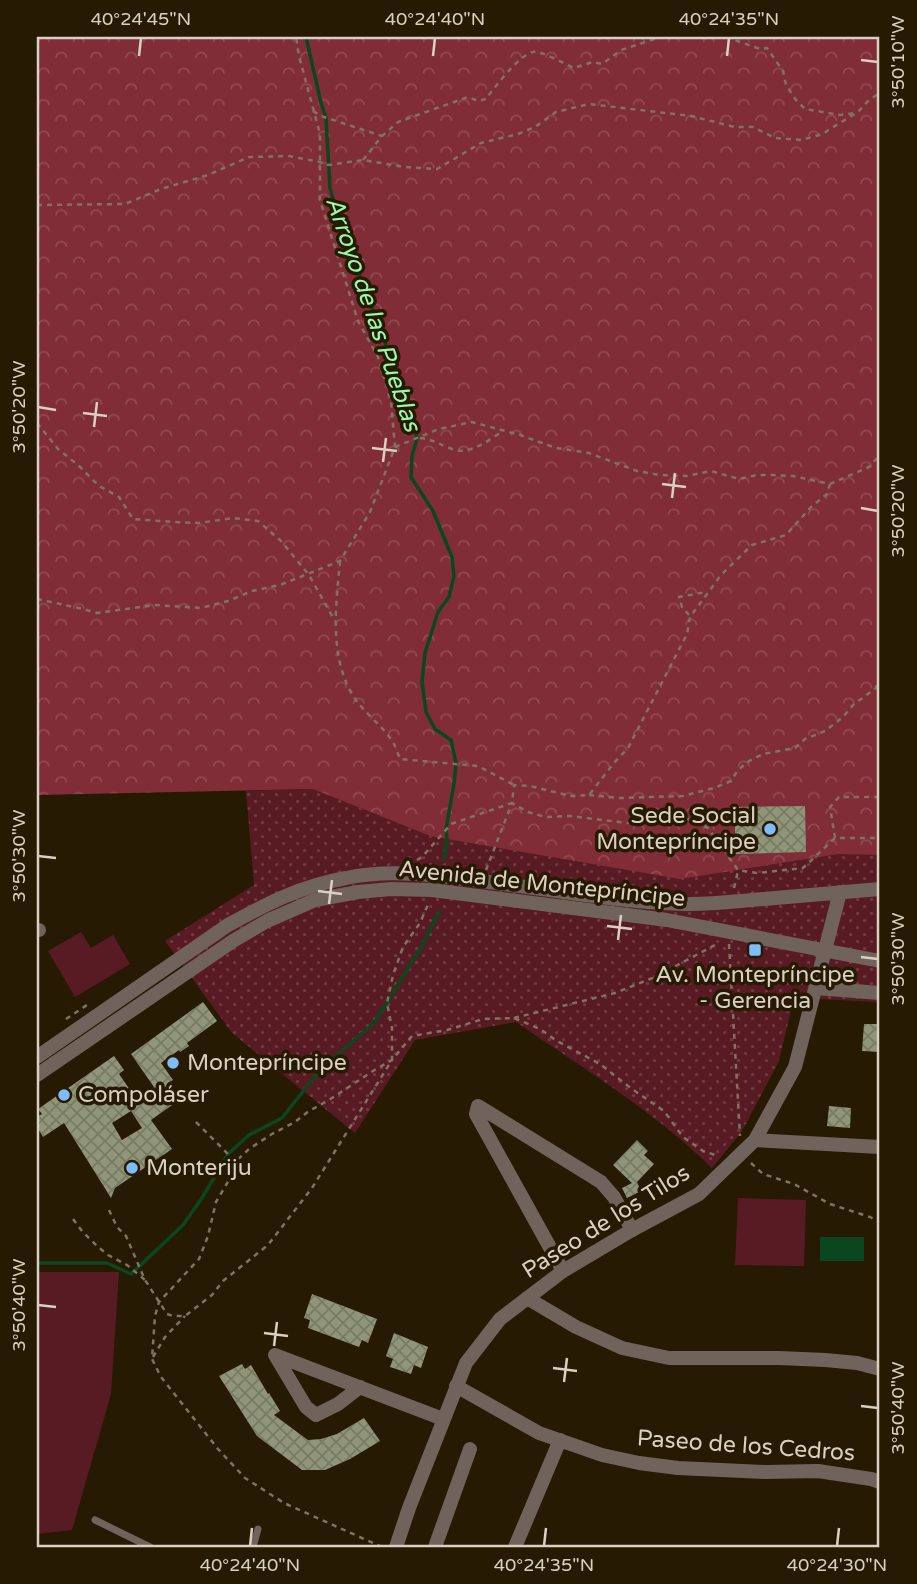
<svg xmlns="http://www.w3.org/2000/svg" width="917" height="1584" font-family="'Varela Round',sans-serif">
	<defs>
		<pattern id="green-dots" width="8" height="8" patternUnits="userSpaceOnUse" patternTransform="scale(1.75)"><rect width="8" height="8" fill="#591b23"/><path d="M2 2h.1M6 6h.1" fill="none" stroke="#703b41" stroke-width="1.8" stroke-linecap="round"/></pattern>
		<pattern id="forest-crowns" width="20" height="18" patternUnits="userSpaceOnUse" patternTransform="scale(1.75)"><rect width="20" height="18" fill="#812d37"/><path d="M2 6a3 3 0 1 1 6 0M12 15a3 3 0 1 1 6 0" fill="none" stroke="#924a52"/></pattern>
		<pattern id="building-cross-hatch" width="8" height="8" patternUnits="userSpaceOnUse" patternTransform="scale(1.75)"><rect width="8" height="8" fill="#8f9576"/><path d="M0 0l8 8M0 8l8-8" fill="none" stroke="#787b64"/></pattern>
	</defs>
	<rect width="100%" height="100%" fill="#271a02"/>
	<path fill="url(#green-dots)" d="M313,789L430,836L437,837L880,855V1002L794,998L779,1061L742,1131L712,1168C654,1111 583,1068 516,1022L415,1040L355,1133L232,1033L165,941L254,885L246,791Z"/>
	<path fill="url(#forest-crowns)" d="M37,37H880V855L838,854L680,879L430,836L313,789L37,795Z"/>
	<g fill="#591b23">
		<path d="M81,932L91,948L113,935L130,964L75,997L48,951Z"/>
		<path d="M738,1198L806,1200L804,1266L735,1265Z"/>
		<path d="M37,1272H119L111,1394L72,1530L37,1534Z"/>
	</g>
	<rect fill="#0a471e" x="820" y="1237" width="44" height="24"/>
	<g fill="none" stroke-linecap="round" stroke-linejoin="round">
		<g stroke="#0a471e" stroke-width="3.5">
			<path d="M306,37L321,103L326,118L330,188L340,225L385,342L403,403L412,418L417,438L412,456L411,477L433,511L452,557L454,576L449,597L438,612L425,653L422,682L426,712L435,729L451,740L456,763L454,784L446,829L447,840L444,859"/>
			<path d="M37,1263H107L131,1274L183,1225L202,1198L228,1154L249,1135L282,1118L320,1070L374,1023L422,946L439,912"/>
		</g>
	</g>
	<g fill="url(#building-cross-hatch)" fill-rule="evenodd">
		<path d="M805,806L806,852L735,854V807Z"/>
		<path d="M203,1002L217,1021L187,1043L189,1046L180,1052L179,1050L161,1063L173,1080L167,1084L178,1101L151,1120L172,1149L115,1188L111,1198L64,1123L43,1137L37,1127V1117L42,1114L38,1109L114,1056L124,1070L119,1074L137,1100L154,1087L131,1054ZM131,1111L142,1128L122,1140L112,1123Z"/>
		<path d="M864,1024H880V1052L862,1051Z"/>
		<path d="M829,1106L851,1108L850,1128L827,1126Z"/>
		<path d="M637,1140L648,1151L644,1155L654,1164L637,1182L641,1191L627,1198L622,1188L632,1183L613,1165Z"/>
		<path d="M312,1294L377,1319L368,1343L362,1340L359,1347L308,1328L310,1320L304,1318Z"/>
		<path d="M394,1333L428,1347L421,1368L414,1365L411,1374L390,1367L393,1359L386,1356Z"/>
		<path d="M242,1364L245,1369L251,1365L268,1394L269,1393L280,1411L274,1415L308,1440L321,1439L337,1434L364,1418L380,1441L350,1459L325,1470H302L257,1436L219,1376Z"/>
	</g>
	<g fill="none" stroke-linecap="round" stroke-linejoin="round">
		<g stroke="#7f7461" stroke-width="2.5" stroke-dasharray="5 5" stroke-linecap="butt">
			<path d="M726,37L760,49L767,48L783,71L786,85L796,100L805,109L840,115L856,113"/>
			<path d="M313,111L321,116L382,136"/>
			<path d="M363,160L382,136L398,122L468,97L478,101L486,99C494,88 520,54 533,52C541,50 564,64 574,68L593,62L602,64L621,50L661,37"/>
			<path d="M37,205L125,204L161,189L208,175L249,157L289,156L320,162L328,165L363,160L405,167L437,169L481,143L518,134L535,127L556,112L589,104L691,116L735,127H753L775,138L801,140L823,134L830,129L858,112L869,100L880,93"/>
			<path d="M37,423L58,449L78,465L99,486L119,497L133,519L174,522L199,523L233,518L258,521L281,541L309,575L335,621"/>
			<path d="M420,438C432,439 441,445 452,449C469,456 489,440 503,431"/>
			<path d="M395,447L439,429L472,422L520,435L556,448L589,453L637,471L660,475L687,476L711,471L739,479L757,475H773L793,476L830,484L869,467L880,455"/>
			<path d="M340,561C336,605 329,654 352,694C363,713 383,725 394,744C396,748 398,754 400,759L478,766L514,785"/>
			<path d="M37,599L83,609L97,613L155,605L201,608L228,601L252,591L280,585L340,561L370,512L395,447L391,402L378,357L358,321L320,200V134L299,56L296,37"/>
			<path d="M689,615L682,607L679,597L706,592"/>
			<path d="M589,795L620,798L683,796L714,788L731,781L738,770L749,761L763,754L795,748L805,739L825,731L843,717L853,705L876,688L880,674"/>
			<path d="M835,838L830,807L839,797H880"/>
			<path d="M417,860L422,857L451,824L512,803L514,785L530,786L571,796L589,795L613,764L628,748L687,634L690,617L721,575L752,545L786,535L811,507L827,494L830,484"/>
			<path d="M486,870L512,803L528,812L545,817L570,816L627,823L684,817L708,828L738,870L757,873L803,868L835,838H880"/>
			<path d="M734,888L738,871"/>
			<path d="M729,944L740,1136"/>
			<path d="M514,1018L615,993L655,977L717,944"/>
			<path d="M66,1019L90,1003"/>
			<path d="M196,1122L228,1154L234,1163"/>
			<path d="M751,1163L763,1174L794,1184L830,1204L870,1217L880,1222"/>
			<path d="M109,1210L117,1227L126,1236L145,1280L167,1314L173,1316H185L212,1295L223,1281L268,1245L312,1188L392,1060V1028L387,1003L393,975L403,947L420,923L429,902"/>
			<path d="M73,1219L82,1231L97,1246L108,1255L127,1265L145,1280"/>
			<path d="M153,1357L165,1337L185,1316"/>
			<path d="M382,1547L284,1503L245,1478L218,1449L161,1377L152,1359L155,1316L159,1302L199,1259L208,1236L216,1202L229,1180L234,1163L249,1149L272,1134L295,1122L309,1111L329,1100L373,1071L392,1060L412,1036L447,1030L483,1019L514,1018L540,1029L557,1041L600,1064L632,1089L664,1111L683,1137L703,1151L718,1156"/>
		</g>
		<g stroke="#70635c" stroke-width="7">
			<path d="M95,1520L150,1547"/>
			<path d="M253,1547L258,1529"/>
		</g>
		<g stroke="#70635c" stroke-width="14">
			<path d="M37,930H39"/>
			<path d="M816,988L880,993"/>
			<path d="M755,1140L880,1147"/>
			<path d="M563,1271L476,1114L478,1106L601,1182L614,1197L632,1230"/>
			<path d="M527,1298L576,1327L622,1348L669,1358H779L825,1360L857,1363L880,1369"/>
			<path d="M456,1386L539,1433L602,1455L639,1463L678,1468L766,1472L818,1471L871,1479L880,1482"/>
			<path d="M360,1387L338,1404L316,1415L306,1407L275,1355L443,1419"/>
			<path d="M396,1547L409,1508L466,1363L500,1319L563,1271L632,1230L699,1194L755,1140L795,1067L840,892"/>
			<path d="M435,1547L470,1449"/>
			<path d="M515,1547L560,1440"/>
		</g>
		<g stroke="#70635c" stroke-width="14">
			<path d="M37,1057L228,925C268,903 301,886 346,878C393,868 442,876 489,882C553,890 619,902 684,904C711,905 737,901 764,899C803,896 841,892 880,889"/>
			<path d="M37,1075L233,941L267,921L315,900L358,892L391,889L432,890L667,920L880,961"/>
		</g>
	</g>
	<path fill="none" stroke="#d8d0c1" stroke-width="2.5" d="M139,56L141,38M433,56L435,38M727,56L729,38M861,60L878,62M38,407L56,410M83,413L107,416M94,427L97,402M372,448L397,451M383,462L386,438M662,484L686,487M672,498L675,473M861,508L878,511M38,856L56,858M318,891L342,894M329,904L332,880M607,926L632,929M618,940L621,915M861,957L878,959M38,1305L56,1307M264,1333L288,1336M274,1346L277,1322M553,1368L577,1371M564,1382L567,1358M861,1406L878,1408M250,1546L252,1528M544,1546L546,1528M837,1546L839,1528"/>
	<g fill="#7ebdf9" stroke="#271a02" stroke-width="2.5">
		<circle cx="770" cy="829" r="7"/>
		<rect x="748" y="943" width="14" height="14" rx="3.5"/>
		<circle cx="173" cy="1063" r="7"/>
		<circle cx="64" cy="1095" r="7"/>
		<circle cx="132" cy="1168" r="7"/>
	</g>
	<g text-anchor="middle" dominant-baseline="central" stroke-width="7" stroke-linejoin="round" paint-order="stroke">
		<g font-size="23" fill="#d8d0c1" stroke="#271a02" text-anchor="start">
			<text x="756" y="816" text-anchor="end">Sede Social<tspan x="756" dy="26">Montepríncipe</tspan></text>
			<text x="755" y="975" text-anchor="middle">Av. Montepríncipe<tspan x="755" dy="26">- Gerencia</tspan></text>
			<text x="187" y="1063">Montepríncipe</text>
			<text x="78" y="1095">Compoláser</text>
			<text x="146" y="1168">Monteriju</text>
		</g>
		<g font-size="23" fill="#d8d0c1" stroke="#271a02">
			<text transform="translate(542 884) rotate(6)">Avenida de Montepríncipe</text>
			<text transform="translate(606 1222) rotate(-32)">Paseo de los Tilos</text>
			<text transform="translate(746 1446) rotate(4)">Paseo de los Cedros</text>
		</g>
		<g font-size="24" font-style="italic" fill="#97faa9" stroke="#271a02">
			<text transform="translate(373 314) rotate(71)">Arroyo de las Pueblas</text>
		</g>
	</g>
	<rect width="917" height="1584" fill="none" stroke="#271a02" stroke-width="77"/>
	<rect x="38" y="38" width="840" height="1508" fill="none" stroke="#d8d0c1" stroke-width="2.5"/>
	<g font-size="18" text-anchor="middle" fill="#d8d0c1">
		<text x="141" y="25">40°24'45"N</text>
		<text x="435" y="25">40°24'40"N</text>
		<text x="729" y="25">40°24'35"N</text>
		<text transform="translate(898 62) rotate(-90)" y="6">3°50'10"W</text>
		<text transform="translate(19 407) rotate(-90)" y="6">3°50'20"W</text>
		<text transform="translate(898 511) rotate(-90)" y="6">3°50'20"W</text>
		<text transform="translate(19 856) rotate(-90)" y="6">3°50'30"W</text>
		<text transform="translate(898 959) rotate(-90)" y="6">3°50'30"W</text>
		<text transform="translate(19 1305) rotate(-90)" y="6">3°50'40"W</text>
		<text transform="translate(898 1408) rotate(-90)" y="6">3°50'40"W</text>
		<text x="250" y="1571">40°24'40"N</text>
		<text x="544" y="1571">40°24'35"N</text>
		<text x="837" y="1571">40°24'30"N</text>
	</g>
</svg>
